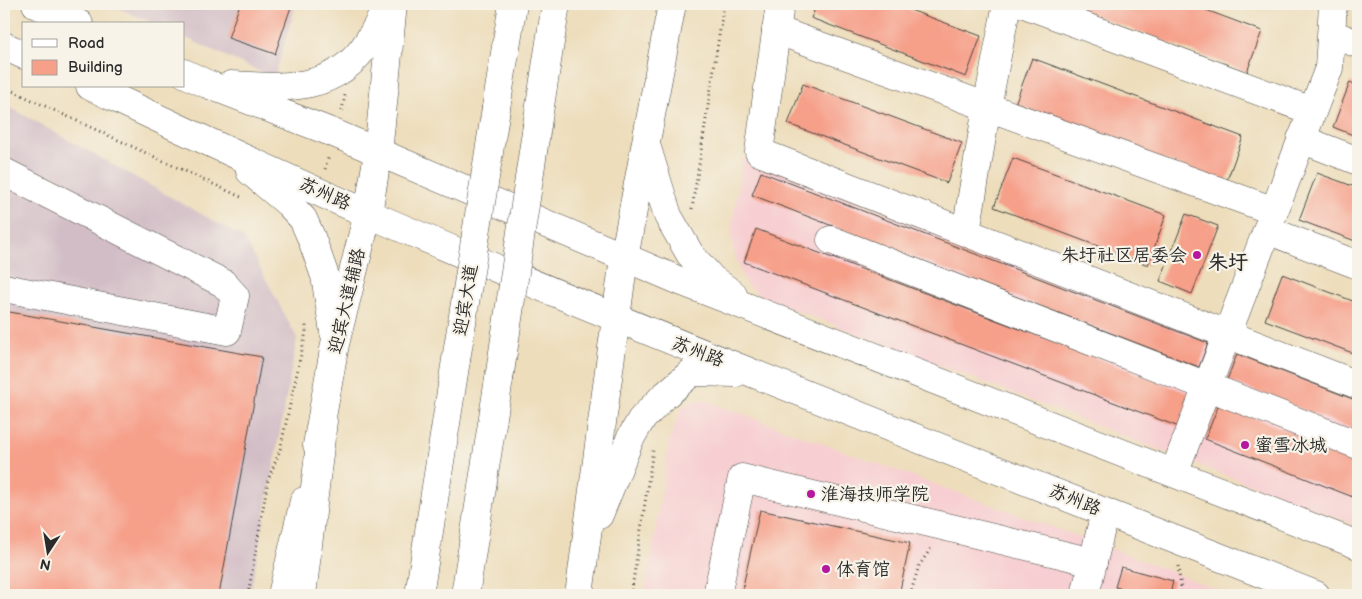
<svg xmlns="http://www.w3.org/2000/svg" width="1362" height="599" font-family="'Balsamiq Sans','LXGW WenKai TC',sans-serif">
	<rect width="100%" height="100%" fill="#f7f3e8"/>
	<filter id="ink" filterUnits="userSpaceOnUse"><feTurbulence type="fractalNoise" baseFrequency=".02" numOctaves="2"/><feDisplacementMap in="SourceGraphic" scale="10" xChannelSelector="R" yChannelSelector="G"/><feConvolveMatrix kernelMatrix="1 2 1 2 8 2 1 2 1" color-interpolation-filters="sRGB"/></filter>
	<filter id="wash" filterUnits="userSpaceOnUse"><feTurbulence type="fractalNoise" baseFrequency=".0096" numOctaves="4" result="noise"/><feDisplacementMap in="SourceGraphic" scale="20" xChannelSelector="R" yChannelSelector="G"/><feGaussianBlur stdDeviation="1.12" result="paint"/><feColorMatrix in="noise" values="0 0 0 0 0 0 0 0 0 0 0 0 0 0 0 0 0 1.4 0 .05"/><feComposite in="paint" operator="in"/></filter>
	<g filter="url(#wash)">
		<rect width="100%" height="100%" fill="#edddbb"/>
		<g fill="#f7cfd2">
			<path d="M743,157L1358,395V526L764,298L747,285L740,271L734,251L731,231Z"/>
			<path d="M701,399L1115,550L1231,595H645L670,438L683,406Z"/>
		</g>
		<g fill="#d2bdc6">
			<path d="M110,4H296L274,78L184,37V24H154Z"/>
			<path d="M4,104L244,238L297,338L250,595H4Z"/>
		</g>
		<g id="blocks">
			<g fill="#f69f89">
				<path d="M240,4H292L275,54L228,38Z"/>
				<path d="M817,4H894L981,36L966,77L811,18Z"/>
				<path d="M1064,4H1190L1262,31L1247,72Z"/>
				<path d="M1032,58L1243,137L1226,183L1015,104Z"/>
				<path d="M1350,82L1358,86V137L1333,127Z"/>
				<path d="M803,84L962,143L947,183L788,124Z"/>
				<path d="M1013,158L1166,215L1148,265L994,207Z"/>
				<path d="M761,172L1208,343L1199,367L752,195Z"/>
				<path d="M1317,173L1358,188V242L1299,220Z"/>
				<path d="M1186,214L1218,226L1192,294L1160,281Z"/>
				<path d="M756,229L1191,394L1179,427L744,262Z"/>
				<path d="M1282,274L1358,303V355L1265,320Z"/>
				<path d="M4,311L262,357L219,595H4Z"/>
				<path d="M1237,354L1358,401V431L1227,380Z"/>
				<path d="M1219,404L1358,458V499L1205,439Z"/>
				<path d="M760,510L910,543L899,595H741Z"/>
				<path d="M1121,567L1173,581L1170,595H1146L1115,587Z"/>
				<path d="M1116,590L1132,595H1115Z"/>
			</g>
		</g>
	</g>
	<g filter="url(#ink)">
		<use href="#blocks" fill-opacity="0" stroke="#484641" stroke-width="1"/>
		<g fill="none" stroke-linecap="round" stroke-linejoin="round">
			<defs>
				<g id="minor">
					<path d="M780,4L759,152L1358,385"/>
					<path d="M1024,4L1312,111"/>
					<path d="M776,30L1274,211"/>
					<path d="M1332,34L1358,44"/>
					<path d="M1301,139L1358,161"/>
					<path d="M4,172L223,283L235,296L227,331L4,288"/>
					<path d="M1267,230L1358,265"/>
					<path d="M966,232L987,107L1007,4"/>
					<path d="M831,240L1358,445"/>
					<path d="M1174,473L1329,68L1333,4"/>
					<path d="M1093,562L1105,512"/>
					<path d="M717,595L742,478L1093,562L1085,595"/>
				</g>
				<g id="major">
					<path d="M36,4L79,24"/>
					<path d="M4,46L24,55"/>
					<path d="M184,73L207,84L336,134L680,281L1358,545"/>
					<path d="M231,85C285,88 337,93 369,40C376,28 383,18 386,5"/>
					<path d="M90,86C183,130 275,174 369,214C681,349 999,470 1316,595"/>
					<path d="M647,148L668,216L690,254L712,279L733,294"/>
					<path d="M250,171L289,204L303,219L311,237L325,276L334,332"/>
					<path d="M317,445L335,344L368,213L378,153L393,4"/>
					<path d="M599,515L630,439L641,420L662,398L692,372L735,373"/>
					<path d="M282,595L304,501"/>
					<path d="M579,595L624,258L672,4"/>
				</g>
				<g id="highway">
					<path d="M496,108L513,4"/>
					<path d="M537,125L556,4"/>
					<path d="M302,595L323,421"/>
					<path d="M419,595L456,360"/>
					<path d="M465,595L499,379"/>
				</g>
			</defs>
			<use href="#minor" stroke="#484641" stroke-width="29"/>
			<use href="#major" stroke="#484641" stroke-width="29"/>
			<use href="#highway" stroke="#484641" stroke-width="29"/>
			<g stroke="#484641" stroke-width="3" stroke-dasharray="1 4" stroke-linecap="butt">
				<path d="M4,87L241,197"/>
				<path d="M342,111L345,95"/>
				<path d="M325,169L329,155"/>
				<path d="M692,209L724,4"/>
				<path d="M1178,566L1182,595"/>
				<path d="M248,595L268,480L280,450L306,332V324"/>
				<path d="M631,595L653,450"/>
				<path d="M910,595L919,566L931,548"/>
			</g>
			<use href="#minor" stroke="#fff" stroke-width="28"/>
			<use href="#major" stroke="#fff" stroke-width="28"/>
			<use href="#highway" stroke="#fff" stroke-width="28"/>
			<defs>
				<g id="highway-bridge">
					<path d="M456,360L496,108"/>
					<path d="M499,379L537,125"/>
				</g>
			</defs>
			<use href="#highway-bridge" stroke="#484641" stroke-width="29" stroke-linecap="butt"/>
			<use href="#highway-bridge" stroke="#fff" stroke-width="28"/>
		</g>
	</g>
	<g fill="#b5179e" stroke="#f7f3e8" stroke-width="2">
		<circle cx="1197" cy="255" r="5"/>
		<circle cx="1245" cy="445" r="5"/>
		<circle cx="811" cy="494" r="5"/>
		<circle cx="826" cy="569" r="5"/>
	</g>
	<g text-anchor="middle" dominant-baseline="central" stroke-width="4.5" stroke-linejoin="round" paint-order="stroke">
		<g font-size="18" fill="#2b2b2b" stroke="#f7f3e8">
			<text transform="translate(325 194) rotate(24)">苏州路</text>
			<text transform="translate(466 300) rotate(-81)">迎宾大道</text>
			<text transform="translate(347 301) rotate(-77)">迎宾大道辅路</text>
			<text transform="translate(698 352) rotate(21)">苏州路</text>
			<text transform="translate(1075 500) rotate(22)">苏州路</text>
		</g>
		<g font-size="18" fill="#2b2b2b" stroke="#f7f3e8" text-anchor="start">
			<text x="1187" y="255" text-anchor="end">朱圩社区居委会</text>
			<text x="1255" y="445">蜜雪冰城</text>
			<text x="821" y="494">淮海技师学院</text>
			<text x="836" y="569">体育馆</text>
		</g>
		<g font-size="20" font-weight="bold" fill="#2b2b2b" stroke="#f7f3e8">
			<text x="1228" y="263">朱圩</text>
		</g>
	</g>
	<rect width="1362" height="599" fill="none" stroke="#f7f3e8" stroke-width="20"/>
	<rect x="22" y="22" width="162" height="65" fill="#f7f3e8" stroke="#a5a39c"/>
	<rect x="32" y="39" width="25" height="8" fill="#ffffff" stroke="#a5a39c"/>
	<text x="68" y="48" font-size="15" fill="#2b2b2b">Road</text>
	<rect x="32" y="60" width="25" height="15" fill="#f69f89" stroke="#a5a39c"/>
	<text x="68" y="72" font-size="15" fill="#2b2b2b">Building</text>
	<g transform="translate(48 552) rotate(192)" stroke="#f7f3e8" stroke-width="4" paint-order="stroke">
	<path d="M0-4L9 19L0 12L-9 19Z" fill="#2b2b2b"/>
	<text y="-8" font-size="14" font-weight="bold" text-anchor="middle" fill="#2b2b2b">N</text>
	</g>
</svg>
